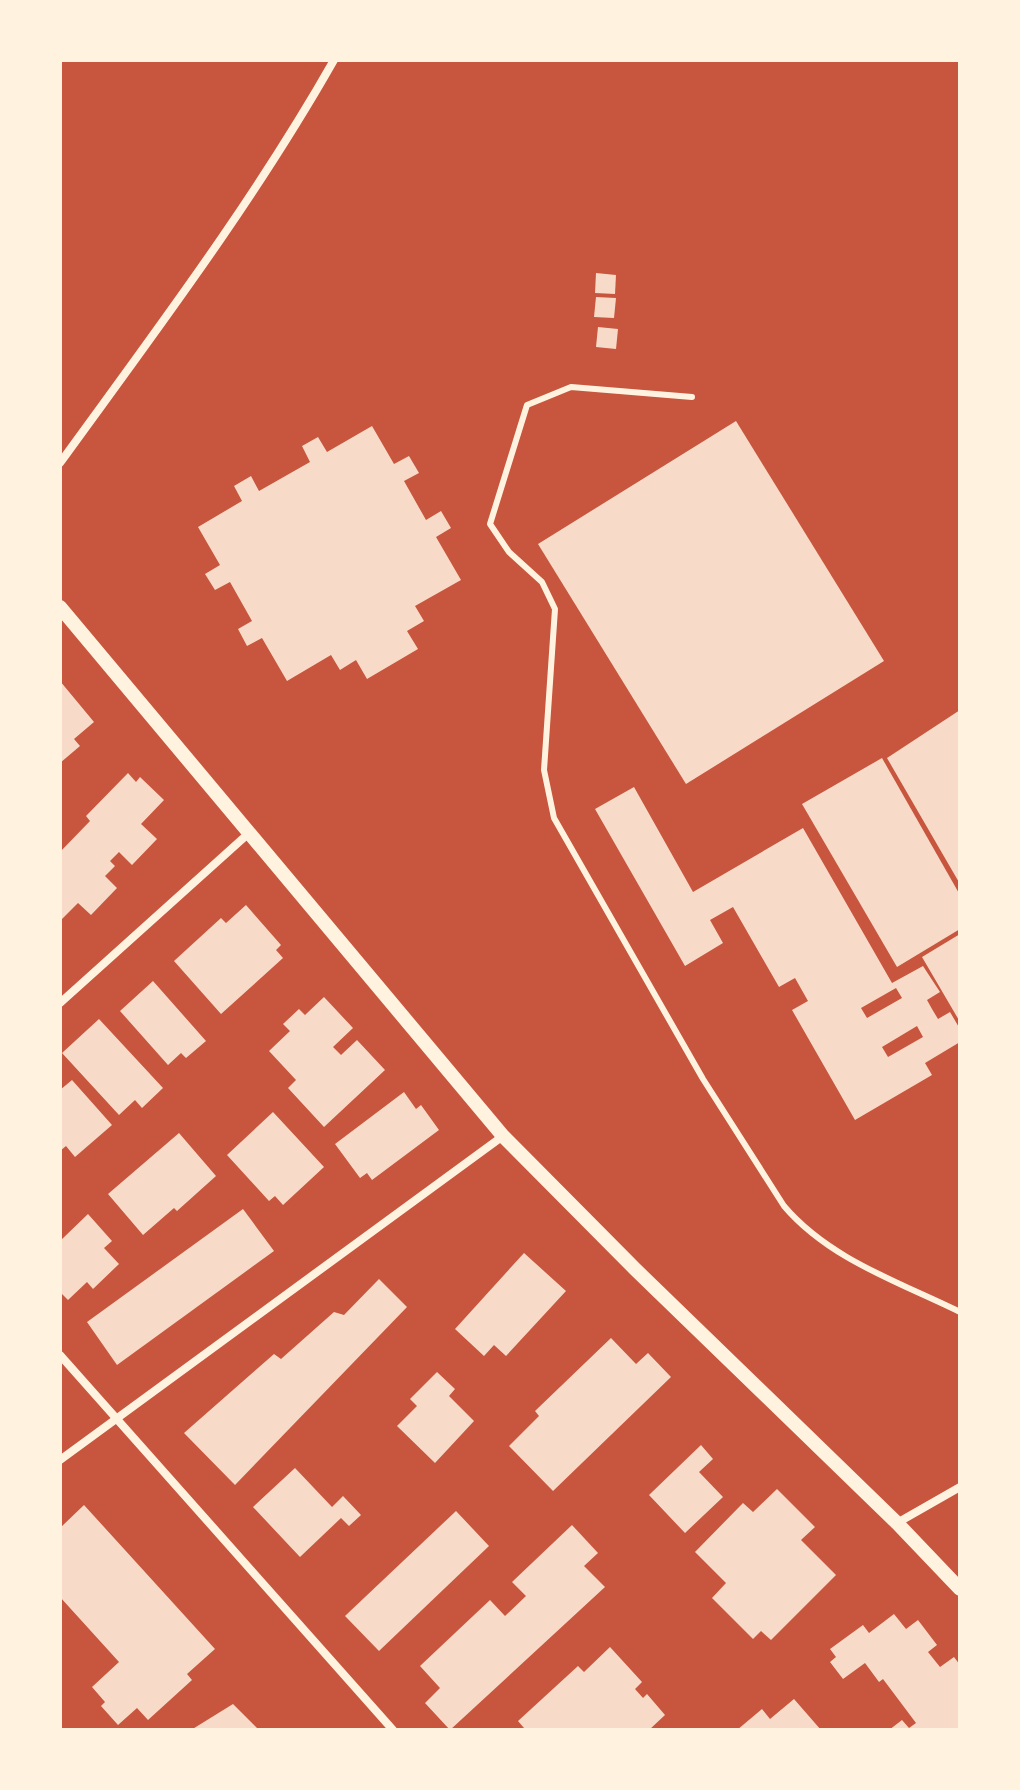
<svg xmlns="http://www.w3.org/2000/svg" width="1020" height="1790" font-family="'Nunito Sans',sans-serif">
	<rect width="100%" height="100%" fill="#c8553d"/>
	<g fill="#f7dbc8" fill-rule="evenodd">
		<path d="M596,273L616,275L615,294L595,293Z"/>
		<path d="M596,297L616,298L614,318L594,317Z"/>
		<path d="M598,327L618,329L616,349L596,347Z"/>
		<path d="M736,421L884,661L686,784L538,544Z"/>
		<path d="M372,426L394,464L409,456L419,473L404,481L426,520L441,511L451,528L436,537L461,580L415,606L424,621L407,631L418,649L367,679L356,660L340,670L331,655L287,681L262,638L247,646L238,629L252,621L230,582L215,590L205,574L220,565L198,527L242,501L234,486L251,476L259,491L310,462L302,446L318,437L327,452Z"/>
		<path d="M60,681L94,722L74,739L80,746L60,763Z"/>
		<path d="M960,710V884L887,758Z"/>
		<path d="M882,758L960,895V929L897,967L802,804Z"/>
		<path d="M128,773L136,782L140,777L164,800L141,824L157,839L132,865L119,852L110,861L115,866L105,876L117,888L91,915L78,903L60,921V852L90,821L86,816Z"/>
		<path d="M634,787L693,892L803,828L892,983L923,966L940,992L927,1000L932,1009L938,1019L950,1012L960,1029V1042L925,1063L932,1075L855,1120L792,1010L808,1001L795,978L779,987L733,907L710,920L723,943L685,966L595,809ZM896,988L902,998L867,1018L861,1008ZM917,1026L923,1037L888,1057L882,1047Z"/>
		<path d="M246,905L281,945L276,950L283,958L221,1014L174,961L221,918L226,923Z"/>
		<path d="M960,934V1022L922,957Z"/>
		<path d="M153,981L206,1041L186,1058L181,1053L168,1065L120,1011Z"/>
		<path d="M324,997L353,1028L333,1047L341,1055L357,1040L385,1070L324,1127L288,1088L296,1080L269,1051L290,1031L283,1024L299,1009L305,1015Z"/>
		<path d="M99,1019L163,1088L142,1108L135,1100L119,1115L62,1053Z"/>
		<path d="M72,1080L112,1125L75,1157L66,1146L60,1151V1090Z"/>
		<path d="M404,1092L416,1109L421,1105L439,1130L372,1180L367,1173L360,1178L335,1144Z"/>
		<path d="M273,1112L324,1167L283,1205L275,1196L269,1201L227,1155Z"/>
		<path d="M179,1133L216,1176L177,1211L174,1208L143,1235L108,1194Z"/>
		<path d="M243,1209L274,1251L117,1365L87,1322Z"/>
		<path d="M88,1214L112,1241L104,1248L119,1264L93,1289L87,1282L68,1300L60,1292V1241Z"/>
		<path d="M524,1253L566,1291L506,1356L494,1345L484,1356L455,1329Z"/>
		<path d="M379,1279L407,1307L235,1485L184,1433L274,1354L281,1359L334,1312L344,1315Z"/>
		<path d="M611,1338L636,1364L648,1353L671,1377L553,1491L509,1446L539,1416L535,1411Z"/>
		<path d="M437,1372L455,1389L449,1396L474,1421L435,1463L397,1426L417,1406L410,1399Z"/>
		<path d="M701,1445L713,1459L699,1472L723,1497L685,1533L649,1495Z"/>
		<path d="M295,1468L332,1507L343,1496L361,1515L349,1526L341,1518L300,1557L253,1507Z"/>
		<path d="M777,1489L815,1527L801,1540L836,1575L771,1640L761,1631L753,1639L712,1598L726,1583L695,1552L743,1503L753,1512Z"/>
		<path d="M84,1505L215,1649L187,1674L192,1680L148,1720L137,1708L118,1725L101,1706L105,1702L92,1687L119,1662L60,1597V1528Z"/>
		<path d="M456,1511L489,1546L379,1651L345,1616Z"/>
		<path d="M572,1525L598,1553L584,1566L605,1587L450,1730L425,1703L440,1688L420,1666L490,1600L505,1616L526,1596L512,1582Z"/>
		<path d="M894,1614L906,1629L918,1620L937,1645L928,1652L940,1667L954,1657L960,1665V1730H889L902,1720L909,1728L916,1723L883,1679L879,1682L865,1663L843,1679L830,1662L836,1657L830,1649L863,1625L869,1633Z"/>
		<path d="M610,1647L642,1682L635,1689L643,1698L647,1694L665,1715L649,1730H522L524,1728L518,1721L578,1666L584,1672Z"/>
		<path d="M794,1699L821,1730H737L762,1709L770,1719Z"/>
		<path d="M233,1704L259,1730H191Z"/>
	</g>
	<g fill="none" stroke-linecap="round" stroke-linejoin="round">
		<path stroke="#fff3e0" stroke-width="6" d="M692,397L571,387L527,405L490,524L509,552L542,582L555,609L544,770L554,818L703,1079L784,1206C829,1259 899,1282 960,1312"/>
		<g stroke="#fff3e0" stroke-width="8">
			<path d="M60,463C155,332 254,201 334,60"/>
			<path d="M60,1003L249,833"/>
			<path d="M60,1355L393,1730"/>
			<path d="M60,1460L503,1136"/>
			<path d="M897,1523L960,1487"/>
		</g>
		<path stroke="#fff3e0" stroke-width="14" d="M60,607L503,1136L635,1269L897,1523L960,1589"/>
	</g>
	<rect width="1020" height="1790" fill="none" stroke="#fff3e0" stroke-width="124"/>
</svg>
